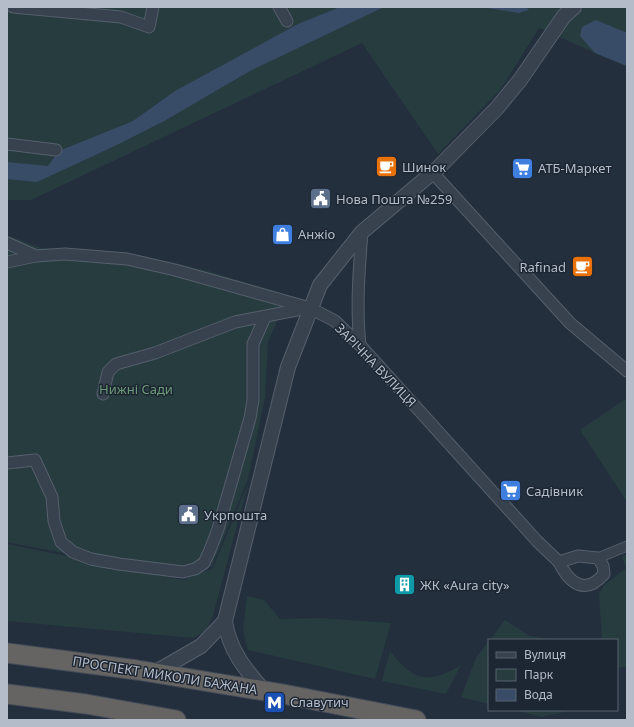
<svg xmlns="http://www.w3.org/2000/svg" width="634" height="727" font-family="'Noto Sans',sans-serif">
	<rect width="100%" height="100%" fill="#242f3e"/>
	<g fill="#263c3f">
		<path d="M7,7H627V67L539,28L501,89L438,154L362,43L31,200H7Z"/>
		<path d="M7,235L41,248L123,252L208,271L288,295L268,342L265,398L248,479L212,566L184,577L7,542Z"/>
		<path d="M627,398V502L580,430Z"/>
		<path d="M249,481L212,619L205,631L194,638L7,621V544L184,580L213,568Z"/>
		<path d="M627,554V667L617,668V640H593L602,638L599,594L604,585L626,568L622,557Z"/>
		<path d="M247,596L264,600L280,619L321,618L391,623L375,679L248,650L243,630Z"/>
		<path d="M505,620L530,636L555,640H490Z"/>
		<path d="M489,641V704L461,697L476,658Z"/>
		<path d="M390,651C413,681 428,685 461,665L446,694L382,681Z"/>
		<path d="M514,710H572L542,717Z"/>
	</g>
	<g fill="#394c67">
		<path d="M340,7H384L250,71L166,120L119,144L37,182L7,179V162L48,166L59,151L133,121L175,91L298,24Z"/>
		<path d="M481,7H526L529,10L519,13Z"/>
		<path d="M596,20L627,33V66L595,53L580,36L582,27Z"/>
	</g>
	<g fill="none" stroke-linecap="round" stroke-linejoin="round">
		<defs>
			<path id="pedestrian" d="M598,558L627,546"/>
			<g id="minor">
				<path d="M13,7L121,17L149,27L153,7"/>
				<path d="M279,7L287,21"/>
				<path d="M7,144L56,150"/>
				<path d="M433,173L570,323L627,371"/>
				<path d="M7,243L36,256"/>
				<path d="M7,262L36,256L65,254L127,259L175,270L310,308L335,321L360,345L537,541L559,562"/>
				<path d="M360,345C356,307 359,270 362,232"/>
				<path d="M103,394L108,372L116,364L155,353L235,322L307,308"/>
				<path d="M7,463L35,460L52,497L54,521L61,542L73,552L91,559L119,564L183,572L195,569L204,563L210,550L218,529L250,418L253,400V344L265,317"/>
				<path d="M578,556L598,558L603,566L604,574C585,596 569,583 559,562Z"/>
			</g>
			<g id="tertiary">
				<path d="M154,673L201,646L225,621"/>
				<path d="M264,691C245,669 229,650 225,621L288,367L320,285L362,232L438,168L497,108L520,80L564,16L574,7"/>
			</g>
			<g id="trunk">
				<path d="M7,653L137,670L283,694L416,720"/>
				<path d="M7,694L86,704L176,720"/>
			</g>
		</defs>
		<use href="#pedestrian" stroke="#565f6c" stroke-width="11"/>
		<use href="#minor" stroke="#565f6c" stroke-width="13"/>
		<use href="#tertiary" stroke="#565f6c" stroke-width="16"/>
		<use href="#trunk" stroke="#434c59" stroke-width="21"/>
		<use href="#pedestrian" stroke="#38414e" stroke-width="9"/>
		<use href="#minor" stroke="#38414e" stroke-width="11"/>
		<use href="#tertiary" stroke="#38414e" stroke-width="14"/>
		<use href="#trunk" stroke="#656462" stroke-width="19"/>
	</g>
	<defs>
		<symbol id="cafe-square" viewBox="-11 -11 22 22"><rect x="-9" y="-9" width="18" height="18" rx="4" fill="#e8710a" stroke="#1d2633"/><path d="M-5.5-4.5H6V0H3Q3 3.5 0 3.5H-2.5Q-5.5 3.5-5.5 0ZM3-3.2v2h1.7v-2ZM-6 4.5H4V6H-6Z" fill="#fff"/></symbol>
		<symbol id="supermarket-square" viewBox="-11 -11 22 22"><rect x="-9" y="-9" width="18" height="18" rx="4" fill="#3f7fe0" stroke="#1d2633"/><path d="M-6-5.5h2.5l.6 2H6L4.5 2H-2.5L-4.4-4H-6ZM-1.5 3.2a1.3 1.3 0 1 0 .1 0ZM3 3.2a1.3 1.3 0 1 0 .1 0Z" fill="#fff"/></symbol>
		<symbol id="civic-square" viewBox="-11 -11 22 22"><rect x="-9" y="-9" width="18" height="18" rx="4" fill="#5c6f8a" stroke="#1d2633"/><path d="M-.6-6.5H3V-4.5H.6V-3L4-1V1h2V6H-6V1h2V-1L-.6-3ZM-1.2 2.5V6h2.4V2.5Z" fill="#fff"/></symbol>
		<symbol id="shop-square" viewBox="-11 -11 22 22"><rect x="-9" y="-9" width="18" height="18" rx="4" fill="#3f7fe0" stroke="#1d2633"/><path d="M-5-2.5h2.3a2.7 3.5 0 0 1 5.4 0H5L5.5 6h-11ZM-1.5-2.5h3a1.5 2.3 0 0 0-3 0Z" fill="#fff"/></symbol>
		<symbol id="building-square" viewBox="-11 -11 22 22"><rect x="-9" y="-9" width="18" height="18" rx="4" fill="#0f9aa8" stroke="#1d2633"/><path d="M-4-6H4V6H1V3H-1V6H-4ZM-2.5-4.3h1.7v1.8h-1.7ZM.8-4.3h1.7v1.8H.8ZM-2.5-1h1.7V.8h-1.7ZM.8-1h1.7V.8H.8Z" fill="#fff"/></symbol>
		<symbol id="metro-square" viewBox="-11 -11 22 22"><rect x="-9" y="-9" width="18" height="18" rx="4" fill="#1a4fb4" stroke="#1d2633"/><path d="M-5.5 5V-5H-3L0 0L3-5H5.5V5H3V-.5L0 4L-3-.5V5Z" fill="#fff"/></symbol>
	</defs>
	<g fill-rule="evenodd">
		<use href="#cafe-square" x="374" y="154" width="25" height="25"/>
		<use href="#supermarket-square" x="510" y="156" width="25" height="25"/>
		<use href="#civic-square" x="308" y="186" width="25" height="25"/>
		<use href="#shop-square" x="270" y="222" width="25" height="25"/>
		<use href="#cafe-square" x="570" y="254" width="25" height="25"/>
		<use href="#supermarket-square" x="498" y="478" width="25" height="25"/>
		<use href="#civic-square" x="176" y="502" width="25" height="25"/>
		<use href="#building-square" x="392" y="572" width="25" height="25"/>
		<use href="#metro-square" x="262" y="690" width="25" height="25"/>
	</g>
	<g text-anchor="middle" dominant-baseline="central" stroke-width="3" stroke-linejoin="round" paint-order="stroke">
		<g font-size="13" fill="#b4bcc9" stroke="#1d2633" text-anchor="start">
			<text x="402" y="167">Шинок</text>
			<text x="538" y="168">АТБ-Маркет</text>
			<text x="336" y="199">Нова Пошта №259</text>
			<text x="298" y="234">Анжіо</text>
			<text x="566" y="267" text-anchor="end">Rafinad</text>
			<text x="526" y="491">Садівник</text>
			<text x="204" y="515">Укрпошта</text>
			<text x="420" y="585">ЖК «Aura city»</text>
			<text x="290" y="702">Славутич</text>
		</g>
		<g font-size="13" fill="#b4bcc9" stroke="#1d2633">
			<text transform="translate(376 365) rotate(46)">ЗАРІЧНА ВУЛИЦЯ</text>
			<text transform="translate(165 675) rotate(9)">ПРОСПЕКТ МИКОЛИ БАЖАНА</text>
		</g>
		<g font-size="13" fill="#6b9a76" stroke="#1d2633">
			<text x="136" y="389">Нижні Сади</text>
		</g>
	</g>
	<rect width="634" height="727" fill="none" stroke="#b4bcc9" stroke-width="16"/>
	<rect x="488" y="639" width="130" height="72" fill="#1d2633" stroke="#59626f"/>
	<rect x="496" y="652" width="20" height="6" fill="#38414e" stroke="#59626f"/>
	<text x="524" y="659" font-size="12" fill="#b4bcc9">Вулиця</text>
	<rect x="496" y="669" width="20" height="12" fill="#263c3f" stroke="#59626f"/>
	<text x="524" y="679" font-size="12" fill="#b4bcc9">Парк</text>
	<rect x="496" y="689" width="20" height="12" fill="#394c67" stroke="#59626f"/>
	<text x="524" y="699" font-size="12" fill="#b4bcc9">Вода</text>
</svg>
